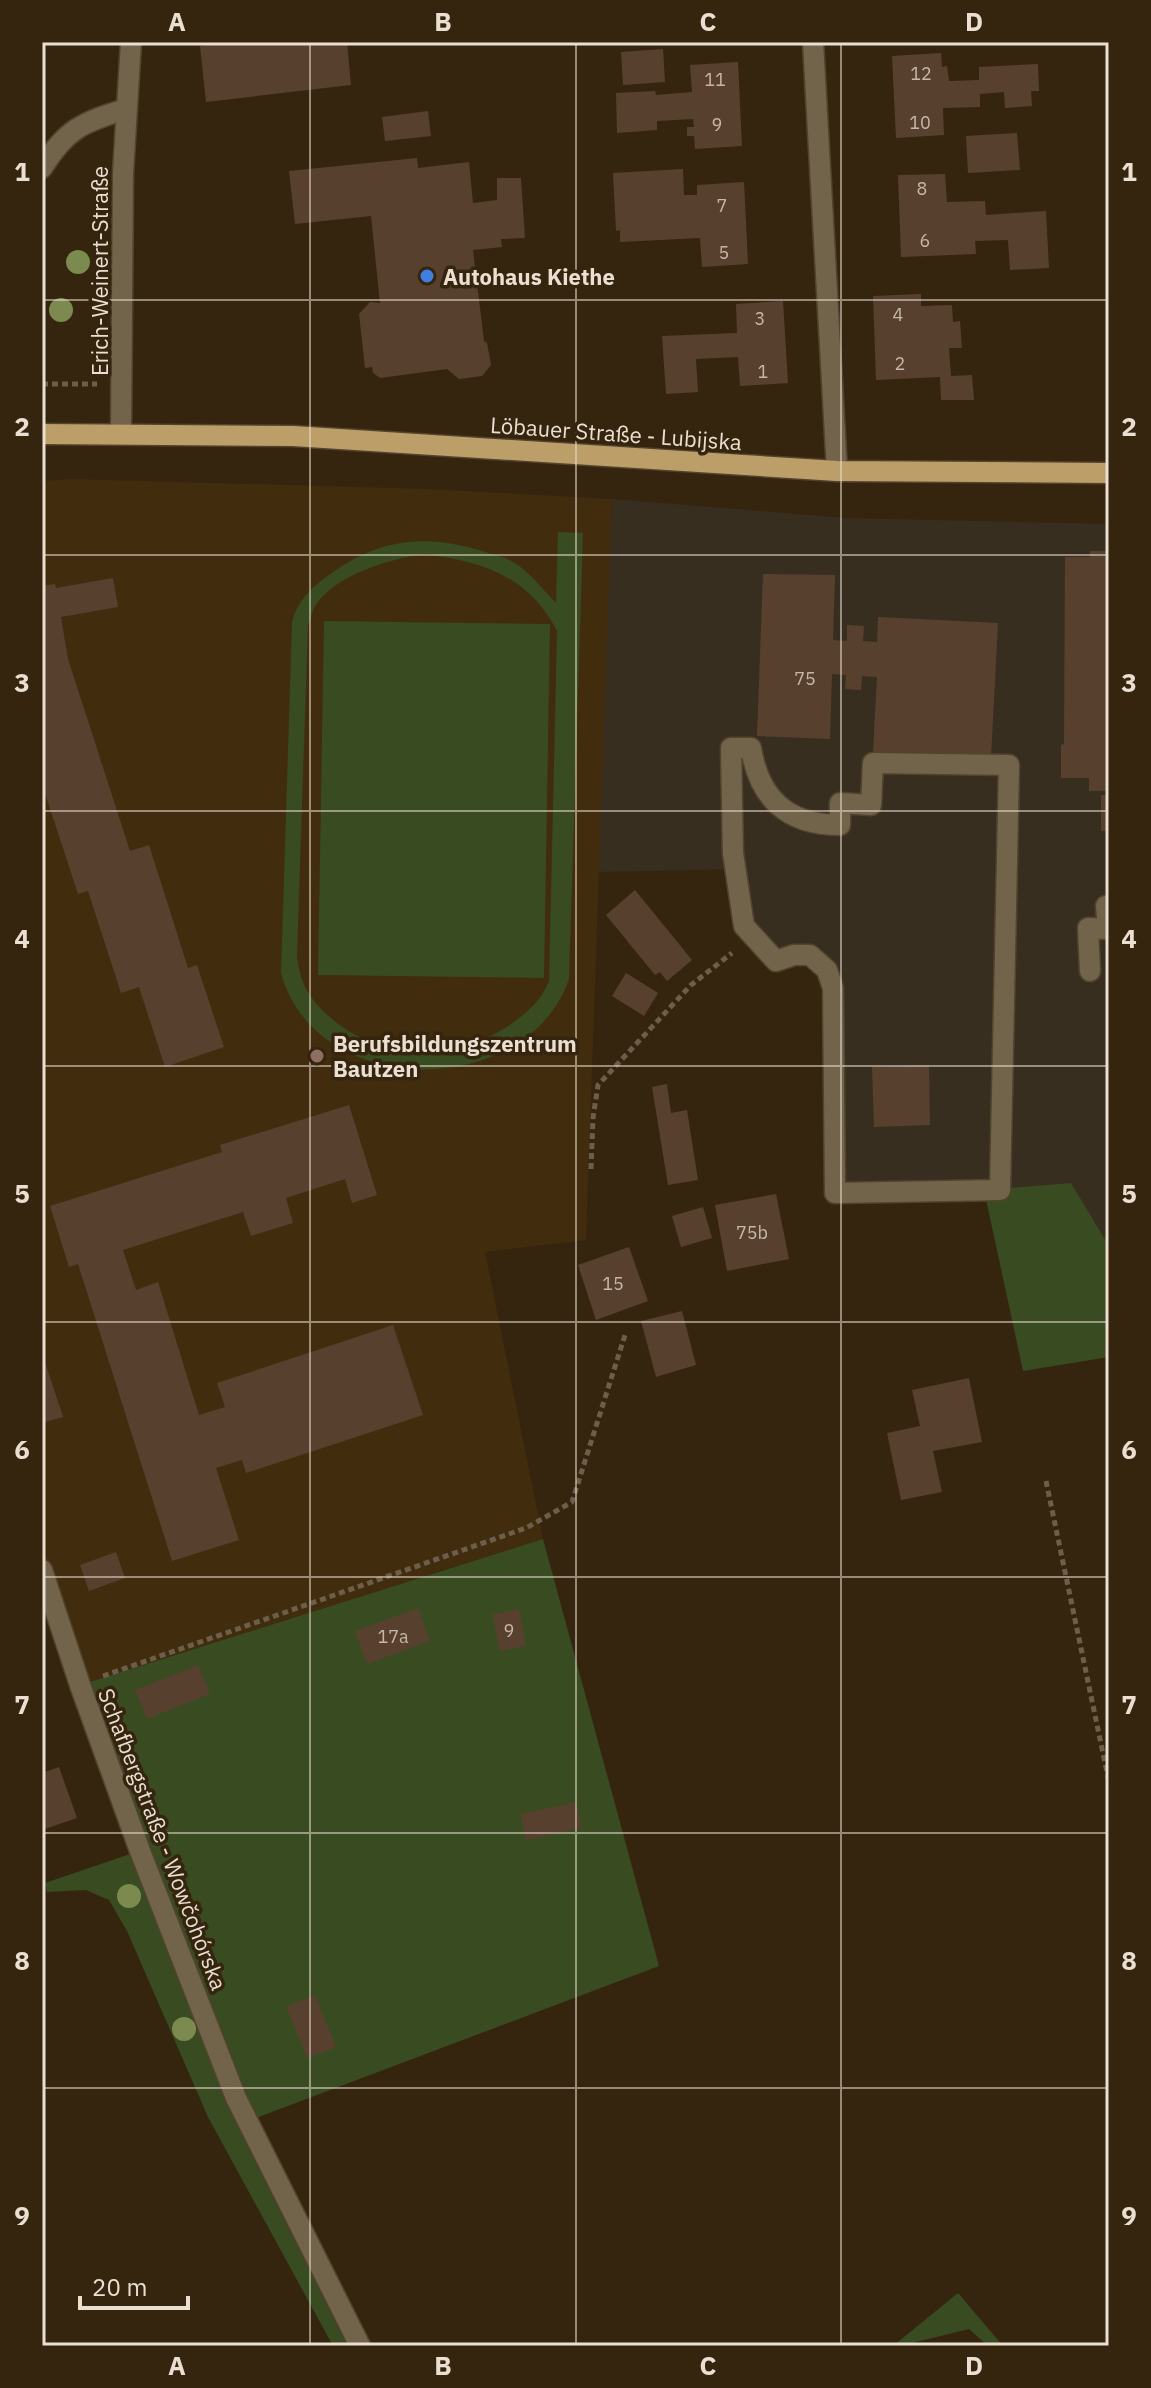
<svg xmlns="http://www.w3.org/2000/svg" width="1151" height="2388" font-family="'IBM Plex Sans',sans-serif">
	<rect width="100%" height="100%" fill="#35250f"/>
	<path fill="#382e1f" d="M612,499L846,518L1109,524V1246L1071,1183L1000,1190L835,1193L833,988L810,955L776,961L752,937L735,869L597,872Z"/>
	<path fill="#412c0e" d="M72,479L428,489L612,499L586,1240L485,1252L543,1539L80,1685L42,1548V481Z"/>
	<g fill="#394b21" fill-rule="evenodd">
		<path d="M558,532L583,533L569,979C527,1101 315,1100 281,973L292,622C298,600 311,588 329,575C377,539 425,533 482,551C491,554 502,556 511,561C530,571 542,589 556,603ZM425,554C483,562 529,576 557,631L549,981C543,997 532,1008 518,1019C463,1062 386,1065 331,1018C310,1000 300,984 297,956L308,625C310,620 312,613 314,608C331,576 392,558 425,554Z"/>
		<path d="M324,621L550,624L544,978L318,975Z"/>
		<path d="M1071,1183L1109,1246V1357L1023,1371L984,1190Z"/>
		<path d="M543,1539L659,1966L248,2121L80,1685Z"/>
		<path d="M130,1854L229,2102L347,2346H333L208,2117L127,1931L109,1900L86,1890L47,1892L45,1883Z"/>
		<path d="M958,2293L1003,2346H988L969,2329L916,2342L912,2346H893Z"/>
	</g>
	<g fill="#58402f">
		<path d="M232,42H347L351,85L206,102L200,46Z"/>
		<path d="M663,49L665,82L623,85L621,52Z"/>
		<path d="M941,53L942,67L947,66L949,81L979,80V67L1038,64L1039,91H1031L1032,106L1005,108L1004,92L980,94V107L943,108L944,135L896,138L892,56Z"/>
		<path d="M738,62L742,146L695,149L694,136H687V127H694L693,119L657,121V130L617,133L616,93L655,91L656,95L692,92L690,65Z"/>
		<path d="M428,111L431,136L385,141L382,117Z"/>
		<path d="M1017,133L1020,170L968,173L966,136Z"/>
		<path d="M417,158L418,168L469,162L473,203L497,200V178H521L525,238L501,239L502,247L473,250L484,341L487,343L491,365L482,376L459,379L447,369L380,378L373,373L372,367L365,368L359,314L370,302L380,303L371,216L295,224L289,171Z"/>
		<path d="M683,169L684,195H697V185L744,182L748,264L702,267L700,238L620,242V230L616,231L613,173Z"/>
		<path d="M945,174L947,202L985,201L986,215L1046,211L1049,268L1010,270L1008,240L975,241L976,254L901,257L898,175Z"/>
		<path d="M921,294V306L952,305L953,322L960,321L962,348H949L951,376L972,375L974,400H941L940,377L876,380L873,296Z"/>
		<path d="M783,301L788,383L740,386L738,357L696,359L698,392L666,394L662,336L737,333L736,304Z"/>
		<path d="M1090,551H1109V791H1089V778H1061V745L1064,744L1065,557H1090Z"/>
		<path d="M763,574L835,575L833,640L847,641V625L864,626L863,641L877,642L878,617L998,623L991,757L895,753L894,757L873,752L877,677L862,676L861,690L845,689L846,675L832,674L830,739L757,736Z"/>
		<path d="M113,578L118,607L61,617L68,659L130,851L149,845L188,968L197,965L224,1047L165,1067L139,987L121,993L88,891L78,894L42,784V586L55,584L56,588Z"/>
		<rect x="1101" y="795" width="8" height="36"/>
		<path d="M635,890L692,960L667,981L660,972L655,975L606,915Z"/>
		<path d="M626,973L658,993L644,1016L612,996Z"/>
		<path d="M929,1065L930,1125L874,1127L872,1067Z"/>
		<path d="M667,1084L671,1113L687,1110L698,1180L668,1185L652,1087Z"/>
		<path d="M349,1105L377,1195L352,1203L345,1179L286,1198L293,1223L251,1236L243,1212L123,1250L136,1290L158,1282L199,1415L225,1407L217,1383L393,1325L423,1415L246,1473L242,1460L216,1468L239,1540L172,1561L78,1264L69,1267L50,1206L222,1152L220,1145Z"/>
		<path d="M776,1194L789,1259L727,1271L715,1205Z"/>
		<path d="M703,1207L712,1238L681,1247L672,1216Z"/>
		<path d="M629,1247L648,1301L596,1320L578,1265Z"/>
		<path d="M682,1311L696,1365L656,1377L641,1321Z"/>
		<path d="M42,1353L63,1417L42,1423Z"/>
		<path d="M969,1378L982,1442L933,1451L942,1492L901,1500L887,1433L920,1426L912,1390Z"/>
		<path d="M116,1552L125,1578L89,1591L80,1565Z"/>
		<path d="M418,1608L430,1641L367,1664L355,1631Z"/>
		<path d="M519,1609L526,1646L499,1651L493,1614Z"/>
		<path d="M198,1665L210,1694L147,1719L135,1690Z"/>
		<path d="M59,1767L77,1818L45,1829L42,1820V1773Z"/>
		<path d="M576,1802L582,1828L526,1840L520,1814Z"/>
		<path d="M315,1995L336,2047L307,2058L286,2007Z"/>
	</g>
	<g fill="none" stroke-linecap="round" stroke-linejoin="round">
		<defs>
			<g id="minor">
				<path d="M813,42L837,471"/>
				<path d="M42,168C66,129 83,122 126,109"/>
				<path d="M121,433L123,173L131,42"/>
				<path d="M731,748H751C759,799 788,825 840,825V803L871,805L873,763L1009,765L1000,1190L835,1193L833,988L827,970L810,955H794L776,961L744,926L733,853Z"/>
				<path d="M1106,906L1108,929"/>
				<path d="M1090,971L1088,928L1109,929"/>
				<path d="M42,1570L80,1685L140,1851L236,2098L360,2346"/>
			</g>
			<path id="major" d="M42,434L293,436L837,471L1109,473"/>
		</defs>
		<use href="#minor" stroke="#52432e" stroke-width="23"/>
		<use href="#major" stroke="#52432e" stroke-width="23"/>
		<g stroke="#6d5e4b" stroke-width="5" stroke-dasharray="6 4" stroke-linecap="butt">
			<path d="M42,384H97"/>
			<path d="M591,1169L593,1118L598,1085L691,985L732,953"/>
			<path d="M1046,1481L1109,1782"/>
			<path d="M103,1676L526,1528L572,1502L625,1335"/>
		</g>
		<use href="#minor" stroke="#72644a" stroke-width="20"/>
		<use href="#major" stroke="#bb9e68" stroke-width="20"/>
	</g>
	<g fill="#7c8a4f">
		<circle cx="78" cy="262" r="12"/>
		<circle cx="61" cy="310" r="12"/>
		<circle cx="129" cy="1896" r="12"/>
		<circle cx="184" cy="2029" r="12"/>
	</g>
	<path fill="none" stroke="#eadfd1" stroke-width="2" stroke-opacity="0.55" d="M310,42V2346M576,42V2346M841,42V2346M42,300H1109M42,555H1109M42,811H1109M42,1066H1109M42,1322H1109M42,1577H1109M42,1833H1109M42,2088H1109"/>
	<circle fill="#3f7fe0" stroke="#35250f" stroke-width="3" cx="427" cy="276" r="8"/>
	<circle fill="#8d6e63" stroke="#35250f" stroke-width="3" cx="317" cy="1056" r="8"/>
	<g text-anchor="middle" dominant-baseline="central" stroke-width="7" stroke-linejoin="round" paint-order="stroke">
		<g font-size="18" fill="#c6b7a8">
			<text x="921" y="73">12</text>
			<text x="715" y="79">11</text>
			<text x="920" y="122">10</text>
			<text x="717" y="124">9</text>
			<text x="922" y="188">8</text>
			<text x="722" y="205">7</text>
			<text x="925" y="240">6</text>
			<text x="724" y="252">5</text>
			<text x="898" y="314">4</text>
			<text x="760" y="318">3</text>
			<text x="900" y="363">2</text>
			<text x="763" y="371">1</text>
			<text x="805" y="678">75</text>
			<text x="752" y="1232">75b</text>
			<text x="613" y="1283">15</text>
			<text x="509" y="1630">9</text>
			<text x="393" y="1636">17a</text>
		</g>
		<g font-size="22" fill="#eadfd1" stroke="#35250f">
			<text transform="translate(99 271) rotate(-90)">Erich-Weinert-Straße</text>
			<text transform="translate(616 433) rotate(4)">Löbauer Straße - Lubijska</text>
			<text transform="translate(163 1839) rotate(69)">Schafbergstraße - Wowčohórska</text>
		</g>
		<g font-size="22" font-weight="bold" fill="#eadfd1" stroke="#35250f" text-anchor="start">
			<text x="443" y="276">Autohaus Kiethe</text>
			<text x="333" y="1043">Berufsbildungszentrum<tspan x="333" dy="25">Bautzen</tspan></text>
		</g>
	</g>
	<rect width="1151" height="2388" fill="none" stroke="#35250f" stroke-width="88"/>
	<path d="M80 2296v12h108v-12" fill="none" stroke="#eadfd1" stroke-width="4"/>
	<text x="92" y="2296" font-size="24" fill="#eadfd1" stroke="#35250f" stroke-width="6" paint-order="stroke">20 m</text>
	<rect x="44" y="44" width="1063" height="2300" fill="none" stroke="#eadfd1" stroke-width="3"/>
	<g font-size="26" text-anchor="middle" font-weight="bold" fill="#eadfd1">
		<text x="177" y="31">A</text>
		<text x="443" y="31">B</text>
		<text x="708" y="31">C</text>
		<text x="974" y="31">D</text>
		<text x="22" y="181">1</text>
		<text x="1129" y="181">1</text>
		<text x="22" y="436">2</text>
		<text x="1129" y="436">2</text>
		<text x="22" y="692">3</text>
		<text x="1129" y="692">3</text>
		<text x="22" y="948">4</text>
		<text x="1129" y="948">4</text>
		<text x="22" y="1203">5</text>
		<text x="1129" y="1203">5</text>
		<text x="22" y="1459">6</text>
		<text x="1129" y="1459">6</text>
		<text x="22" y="1714">7</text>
		<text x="1129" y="1714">7</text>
		<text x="22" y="1970">8</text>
		<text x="1129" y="1970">8</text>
		<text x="22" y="2225">9</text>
		<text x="1129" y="2225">9</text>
		<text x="177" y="2375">A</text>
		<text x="443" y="2375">B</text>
		<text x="708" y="2375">C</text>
		<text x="974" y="2375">D</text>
	</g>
</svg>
